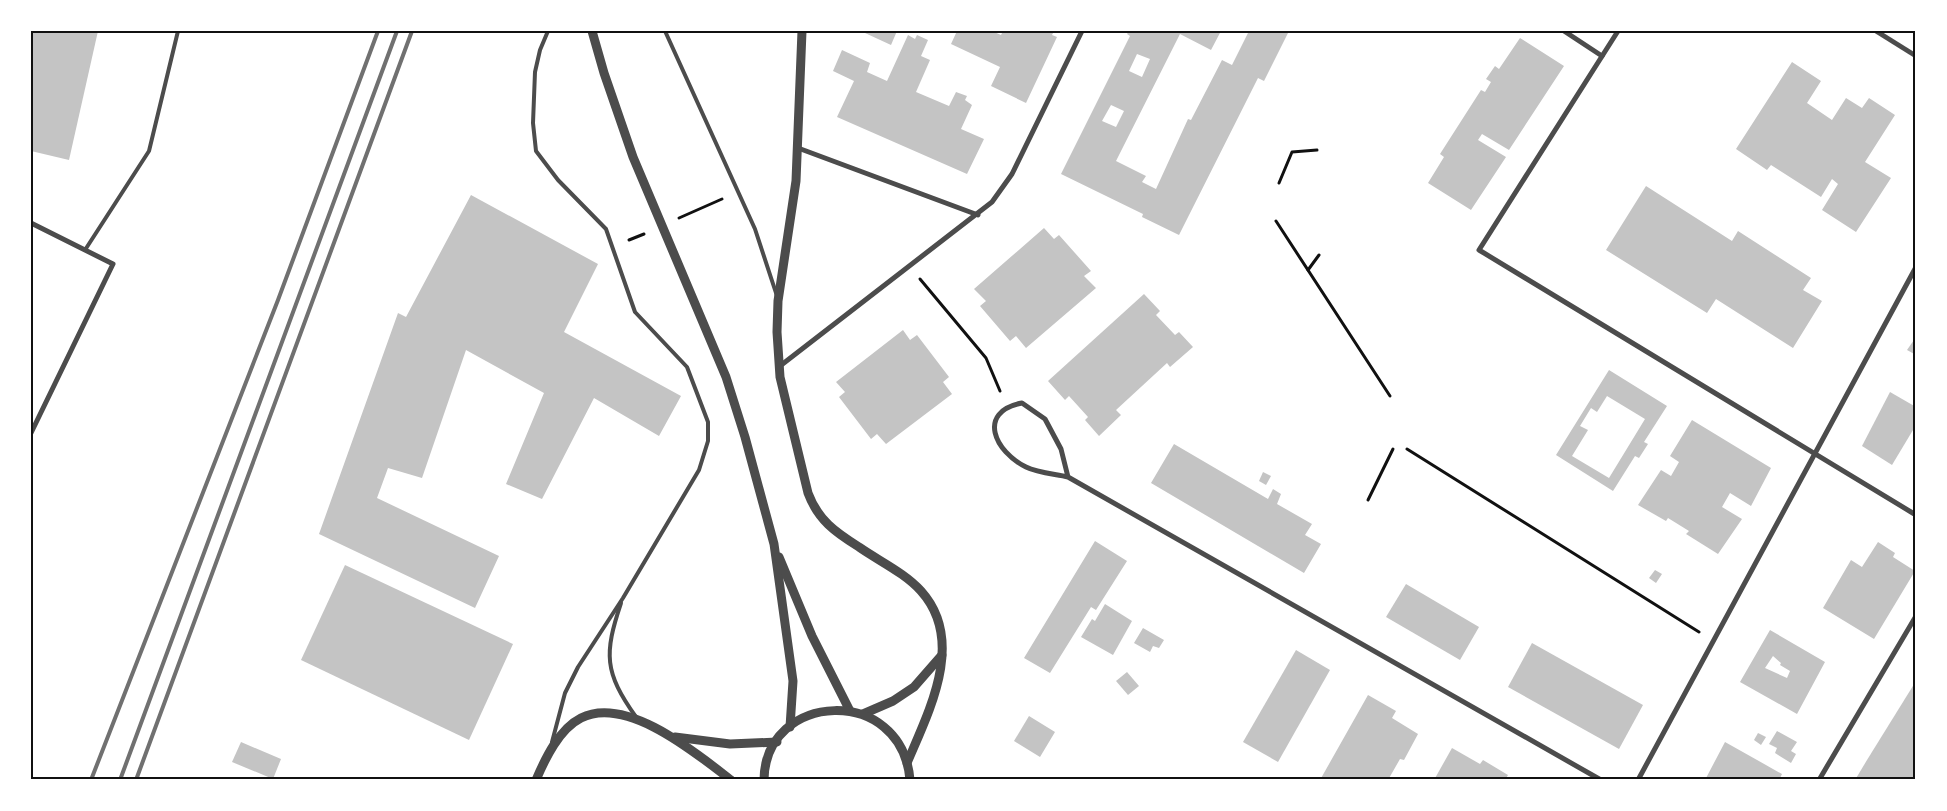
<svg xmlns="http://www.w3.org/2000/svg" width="1947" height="811" font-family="Mulish,sans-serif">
	<rect width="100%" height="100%" fill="#fff"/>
	<g fill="#c4c4c4" fill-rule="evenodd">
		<path d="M31,31H98L69,160L31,151Z"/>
		<path d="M866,31H897L891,45L865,33Z"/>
		<path d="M957,31H992L1001,35L1003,31H1054L1052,35L1057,37L1026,103L991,86L1000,67L951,44Z"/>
		<path d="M1129,31H1221L1211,50L1180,34L1116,161L1146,176L1142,182L1156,189L1188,119L1191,120L1222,60L1232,65L1249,31H1289L1264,81L1258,78L1179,235L1142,217L1143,214L1061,174L1130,36L1127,34ZM1137,54L1150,59L1142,77L1129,71ZM1111,105L1124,111L1116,127L1102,121Z"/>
		<path d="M908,35L915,39L917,35L928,40L921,56L930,60L916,92L949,106L956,92L967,96L965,100L972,105L961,129L984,139L967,174L837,117L854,81L833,71L842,50L870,63L867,72L887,81Z"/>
		<path d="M1520,38L1564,66L1509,150L1482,134L1478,140L1506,157L1471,210L1428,183L1444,157L1440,154L1481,90L1485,92L1491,82L1486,79L1495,66L1499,69Z"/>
		<path d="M1792,62L1821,81L1807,103L1832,120L1846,98L1862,108L1869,98L1895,115L1865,162L1891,178L1856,232L1822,210L1838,184L1832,179L1821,197L1771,165L1767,170L1736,149Z"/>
		<path d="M1646,186L1732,241L1738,231L1811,278L1803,290L1822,301L1793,348L1716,299L1707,313L1606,250Z"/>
		<path d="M471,195L598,264L564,332L681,396L659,436L594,398L542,499L506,484L544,393L466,350L422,478L388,468L377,498L499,556L475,608L319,534L398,313L406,317Z"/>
		<path d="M1044,228L1054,239L1059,235L1091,271L1084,276L1096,288L1026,348L1016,336L1010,341L980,306L986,301L974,289Z"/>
		<path d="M1144,294L1160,311L1156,315L1175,335L1179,332L1193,347L1170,367L1167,363L1116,410L1121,415L1099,436L1085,420L1088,417L1069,396L1065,400L1048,381Z"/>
		<path d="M903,330L910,340L917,335L949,377L943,382L952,394L886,444L877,434L871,439L839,397L845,392L836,382Z"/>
		<path d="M1916,337V355L1907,350Z"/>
		<path d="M1609,370L1667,406L1644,442L1648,444L1639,458L1635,456L1613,491L1556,455ZM1607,396L1645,419L1609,478L1572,456L1588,430L1580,426L1591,408L1597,412Z"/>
		<path d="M1890,392L1916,407V425L1892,465L1862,446Z"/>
		<path d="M1692,420L1771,468L1751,506L1730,493L1722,507L1742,519L1718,554L1686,534L1689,531L1668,518L1666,521L1638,505L1661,470L1671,476L1679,462L1670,456Z"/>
		<path d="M1174,444L1268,499L1273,489L1281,494L1277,504L1312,524L1305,535L1321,544L1304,573L1151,483Z"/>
		<path d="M1263,472L1271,476L1266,485L1259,481Z"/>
		<path d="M1095,541L1127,561L1096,610L1091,607L1050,673L1024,658Z"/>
		<path d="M1878,542L1895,553L1893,557L1915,571L1874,639L1823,608L1851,560L1862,567Z"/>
		<path d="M345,565L513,644L469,740L301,660Z"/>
		<path d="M1655,570L1662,574L1656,583L1649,578Z"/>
		<path d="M1406,584L1479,627L1460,660L1386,617Z"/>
		<path d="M1105,604L1132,621L1113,655L1081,637L1092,619L1095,621Z"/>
		<path d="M1143,628L1164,640L1159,648L1153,646L1150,652L1134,643Z"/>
		<path d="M1770,630L1825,662L1797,714L1740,682ZM1773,656L1781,663L1780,665L1790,671L1787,678L1765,668Z"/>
		<path d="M1532,643L1643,705L1619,749L1508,687Z"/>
		<path d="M1296,650L1330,670L1278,762L1243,742Z"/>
		<path d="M1127,672L1139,686L1128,695L1116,681Z"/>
		<path d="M1916,681V780H1855L1867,760Z"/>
		<path d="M1368,695L1396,711L1392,718L1418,734L1404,760L1400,759L1388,780H1320Z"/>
		<path d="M1029,716L1055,732L1040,757L1014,741Z"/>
		<path d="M1777,731L1797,742L1791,751L1796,754L1791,763L1775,753L1777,748L1769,744Z"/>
		<path d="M1758,733L1766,737L1761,745L1754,740Z"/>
		<path d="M241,742L281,759L273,779L232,762Z"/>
		<path d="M1725,742L1782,774L1779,780H1742L1738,778L1737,780H1705Z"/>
		<path d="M1452,748L1480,764L1483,760L1508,775L1505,780H1434Z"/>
	</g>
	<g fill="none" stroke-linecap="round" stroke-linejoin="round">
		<g stroke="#111" stroke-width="3">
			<path d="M1279,183L1292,152L1317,150"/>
			<path d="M679,218L722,199"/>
			<path d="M1276,221L1390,396"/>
			<path d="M629,240L644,234"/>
			<path d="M1308,270L1319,255"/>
			<path d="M920,279L986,358L1000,391"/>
			<path d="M1407,449L1699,632"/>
			<path d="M1368,500L1393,449"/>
		</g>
		<g stroke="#4c4c4c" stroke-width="4">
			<path d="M548,31L540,50L535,72L533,123L536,151L558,180L606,229L635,312L687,367L708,422V441L699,470L623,598L578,667L565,693L552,742"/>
			<path d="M665,31L755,229L777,296"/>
			<path d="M85,250L149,151L178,31"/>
			<path d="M621,603C604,654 604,672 636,717"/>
		</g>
		<g stroke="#4c4c4c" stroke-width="5">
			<path d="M1564,31L1602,56"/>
			<path d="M1618,31L1479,250L1916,515"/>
			<path d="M1876,31L1916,56"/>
			<path d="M798,148L978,215"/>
			<path d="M31,223L113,264L31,433"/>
			<path d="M780,366L992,202L1012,174L1082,31"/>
			<path d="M1068,477L1061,449L1045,419L1022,403C976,412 995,452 1026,467C1038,473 1055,474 1068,477L1601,780"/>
			<path d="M1638,780L1916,267"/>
			<path d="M1819,780L1916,616"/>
		</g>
		<g stroke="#4c4c4c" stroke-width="9">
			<path d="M592,31L604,73L633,157L726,377L745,437L774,544L793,681L790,727"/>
			<path d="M802,31L796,181L778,301L777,332L780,377L808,493C818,520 835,532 859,547C879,561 905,573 921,591C966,641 929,711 907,763"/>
			<path d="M779,557L812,636L850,711"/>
			<path d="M863,714L893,701L914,687L942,655"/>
			<path d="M675,737L730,744L777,742"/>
			<path d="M536,780C545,759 559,729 581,718C627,695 697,754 731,780"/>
			<path d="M764,780C765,691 902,684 910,780"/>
		</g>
		<g stroke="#707070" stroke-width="4">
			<path d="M91,780L278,300L378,31"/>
			<path d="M120,780L397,31"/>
			<path d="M136,780L412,31"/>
		</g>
	</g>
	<rect width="1947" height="811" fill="none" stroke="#ffffff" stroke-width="65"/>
	<rect x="32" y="32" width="1882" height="746" fill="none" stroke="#111" stroke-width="2"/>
</svg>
